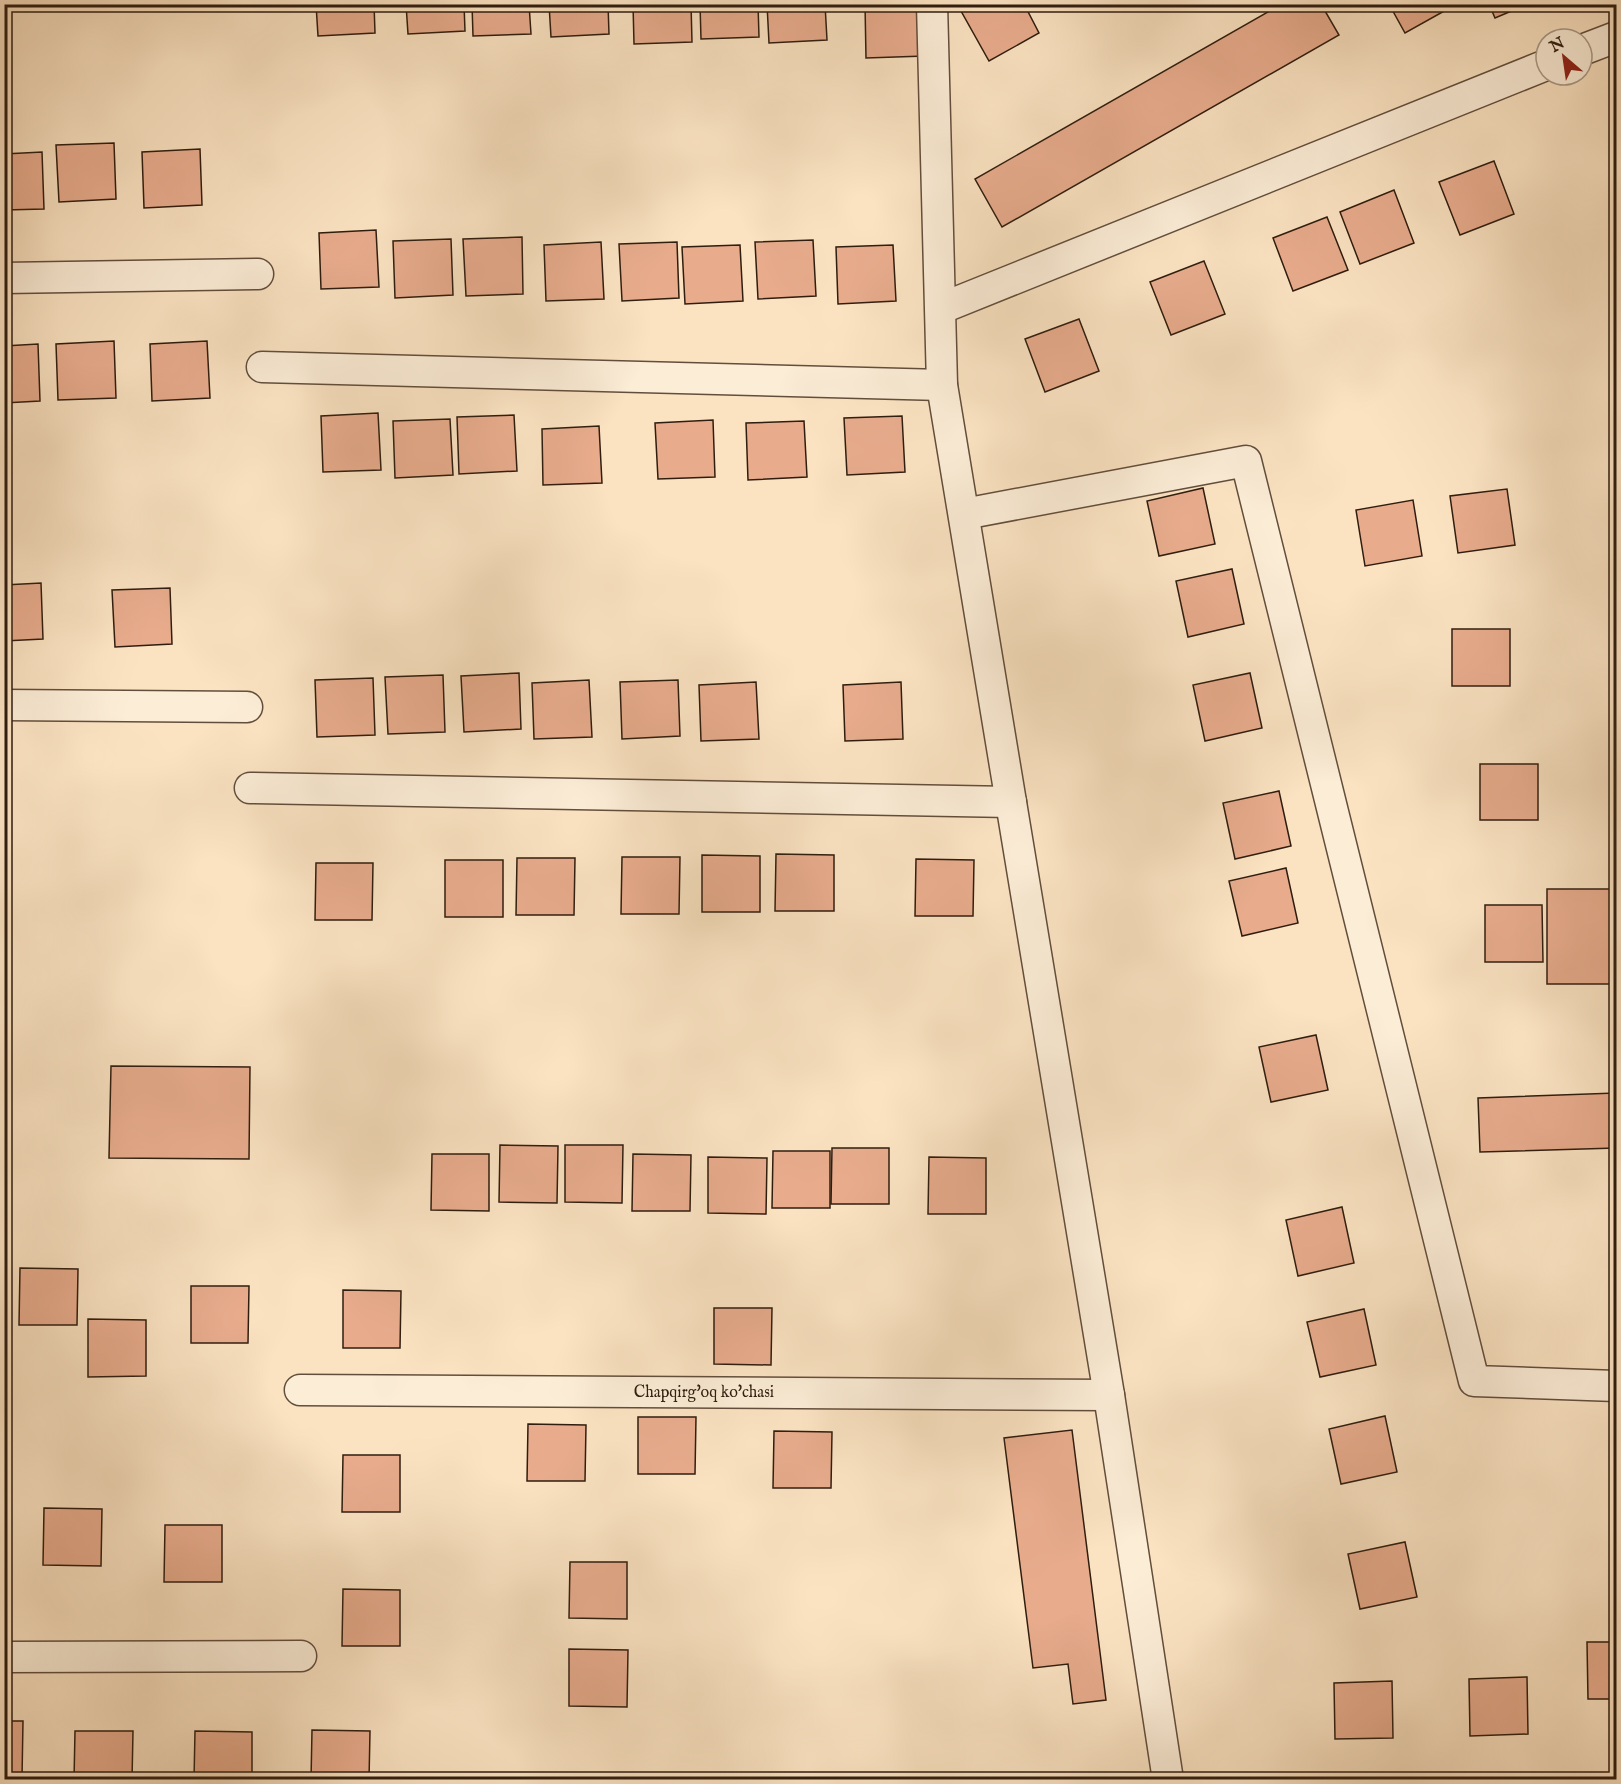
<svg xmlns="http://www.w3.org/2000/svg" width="1621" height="1784" font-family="'IM FELL English',serif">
	<rect width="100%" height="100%" fill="#fbe3c2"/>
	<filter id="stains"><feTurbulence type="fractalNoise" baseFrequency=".00333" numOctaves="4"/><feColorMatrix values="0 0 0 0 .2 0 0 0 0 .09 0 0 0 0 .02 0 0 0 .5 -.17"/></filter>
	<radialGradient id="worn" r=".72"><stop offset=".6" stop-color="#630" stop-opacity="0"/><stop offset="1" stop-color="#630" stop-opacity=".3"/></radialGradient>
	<g fill="#e8ac8d" stroke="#2f1d0f" stroke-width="1.5">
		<path d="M316,4H374L375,33L318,36Z"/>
		<path d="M406,4H464L465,31L408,34Z"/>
		<path d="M472,4H529L531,34L473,36Z"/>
		<path d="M549,4H608L609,34L551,37Z"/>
		<path d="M633,4H691L692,42L634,44Z"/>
		<path d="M700,4H758L759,37L701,39Z"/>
		<path d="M767,4H825L827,40L769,43Z"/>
		<path d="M865,4H922L925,56L866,58Z"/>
		<path d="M973,4H1024L1039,33L989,61L961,11Z"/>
		<path d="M1282,4H1321L1339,35L1002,227L975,179Z"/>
		<path d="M1389,4H1454L1455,5L1405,33Z"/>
		<path d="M1489,4H1528L1495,18Z"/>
		<path d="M114,143L116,199L59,202L56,145Z"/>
		<path d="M200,149L202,205L144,208L142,152Z"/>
		<path d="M42,152L44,209L4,210V154Z"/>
		<path d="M1494,161L1514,214L1460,235L1439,182Z"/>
		<path d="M1394,190L1414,243L1360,264L1340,212Z"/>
		<path d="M1327,217L1348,270L1293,291L1273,238Z"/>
		<path d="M376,230L379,287L321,289L319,233Z"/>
		<path d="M522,237L523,294L466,296L463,239Z"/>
		<path d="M451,239L453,295L395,298L393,241Z"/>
		<path d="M813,240L816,296L758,299L755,242Z"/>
		<path d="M601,242L604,299L546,301L544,245Z"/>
		<path d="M677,242L679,298L622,301L619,244Z"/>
		<path d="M740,245L743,301L685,304L682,247Z"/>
		<path d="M893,245L896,301L838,304L836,247Z"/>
		<path d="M1204,261L1225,314L1171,335L1150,282Z"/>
		<path d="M1079,319L1099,371L1045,392L1025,339Z"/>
		<path d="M114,341L116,398L58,400L56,344Z"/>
		<path d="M207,341L210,398L152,401L150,344Z"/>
		<path d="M38,344L40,401L4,403V346Z"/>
		<path d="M378,413L381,470L323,472L321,416Z"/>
		<path d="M514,415L517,471L459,474L457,417Z"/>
		<path d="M902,416L905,472L847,475L844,418Z"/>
		<path d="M450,419L453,475L395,478L393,421Z"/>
		<path d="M713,420L715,477L658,479L655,423Z"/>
		<path d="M804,421L807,477L748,480L746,423Z"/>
		<path d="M599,426L602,483L543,485L542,429Z"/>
		<path d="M1203,488L1215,544L1159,556L1147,501Z"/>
		<path d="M1507,489L1515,545L1458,553L1450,496Z"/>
		<path d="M1413,500L1422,556L1365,566L1356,510Z"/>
		<path d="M1232,569L1244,624L1188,637L1176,581Z"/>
		<path d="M41,583L43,639L4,641V585Z"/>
		<path d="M170,588L172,644L115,647L112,590Z"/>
		<rect x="1452" y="629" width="58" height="57"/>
		<path d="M519,673L521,729L464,732L461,676Z"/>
		<path d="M1250,673L1262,728L1205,741L1193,685Z"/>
		<path d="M443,675L445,732L388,734L385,677Z"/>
		<path d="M373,678L375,735L317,737L315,680Z"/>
		<path d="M589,680L592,737L534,739L532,683Z"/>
		<path d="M678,680L680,736L622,739L620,682Z"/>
		<path d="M756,682L759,739L701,741L699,685Z"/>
		<path d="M901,682L903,739L845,741L843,685Z"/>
		<rect x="1611" y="704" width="5" height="56"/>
		<rect x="1480" y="764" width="58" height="56"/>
		<path d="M1279,791L1291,846L1235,859L1223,803Z"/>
		<path d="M776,854L834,855V911H775Z"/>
		<path d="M702,855L760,856V912H702Z"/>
		<path d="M622,857H680L679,914H621Z"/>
		<path d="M517,858H575L574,915H516Z"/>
		<path d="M916,859L974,860L973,916H915Z"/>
		<rect x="445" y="860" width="58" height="57"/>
		<path d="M316,863H373L372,920H315Z"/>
		<path d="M1286,868L1298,923L1242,936L1229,881Z"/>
		<rect x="1547" y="889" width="69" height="95"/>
		<path d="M1485,905H1542L1543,962H1485Z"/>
		<path d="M1316,1035L1328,1090L1271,1102L1259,1047Z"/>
		<path d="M111,1066L250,1067L249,1159L109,1158Z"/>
		<path d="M1616,1093V1148L1480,1152L1478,1098Z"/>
		<path d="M500,1145L558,1146L557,1203L499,1202Z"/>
		<path d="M565,1145H623L622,1203L565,1202Z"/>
		<path d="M832,1148H889V1204H831Z"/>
		<path d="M773,1151H830V1208H772Z"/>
		<path d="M432,1154H489V1211L431,1210Z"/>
		<path d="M633,1154L691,1155L690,1211H632Z"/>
		<path d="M708,1157L767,1158L766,1214L708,1213Z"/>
		<path d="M929,1157L986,1158V1214H928Z"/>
		<path d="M1342,1207L1354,1263L1298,1276L1286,1220Z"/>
		<path d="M20,1268L78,1269L77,1325H19Z"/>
		<path d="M191,1286H249L248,1343H191Z"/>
		<path d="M343,1290L401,1291L400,1348H343Z"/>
		<path d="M714,1308H772L771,1365L714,1364Z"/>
		<path d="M1364,1309L1376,1365L1320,1377L1307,1322Z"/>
		<path d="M88,1319L146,1320V1376L88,1377Z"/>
		<path d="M1385,1416L1397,1472L1341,1484L1329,1429Z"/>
		<path d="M638,1417H696L695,1474H638Z"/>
		<path d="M528,1424L586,1425L585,1481H527Z"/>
		<path d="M1072,1430L1106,1700L1073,1704L1068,1664L1033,1668L1004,1438Z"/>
		<path d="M774,1431L832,1432L831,1488H773Z"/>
		<path d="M343,1455H400V1512H342Z"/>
		<path d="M44,1508L102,1509L101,1566L43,1565Z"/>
		<path d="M165,1525H222V1582H164Z"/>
		<path d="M1405,1542L1417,1597L1360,1609L1348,1554Z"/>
		<path d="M570,1562H627V1619L569,1618Z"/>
		<path d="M343,1589L400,1590V1646H342Z"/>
		<path d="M1587,1642H1616V1699H1588Z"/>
		<path d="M569,1649L628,1650L627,1707L569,1706Z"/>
		<path d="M1527,1677L1528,1734L1470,1736L1469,1679Z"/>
		<path d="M1392,1681L1393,1738L1335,1739L1334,1683Z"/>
		<path d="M4,1721H23L22,1778H4Z"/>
		<path d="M312,1730L370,1731L369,1780H311Z"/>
		<path d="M75,1731H133L132,1780H74Z"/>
		<path d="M195,1731L252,1732V1780H194Z"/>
	</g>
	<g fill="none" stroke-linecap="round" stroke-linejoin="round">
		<defs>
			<g id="street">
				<path d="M932,4L942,385L1109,1395L1168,1780"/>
				<path d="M1582,50L1616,37"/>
				<path d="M4,278L258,274"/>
				<path d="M942,308L1546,65"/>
				<path d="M262,367L942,385"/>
				<path d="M964,514L1246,461L1474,1381L1616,1386"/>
				<path d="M4,705L247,707"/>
				<path d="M250,788L1011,802"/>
				<path d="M300,1390L1109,1395"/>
				<path d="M4,1657L301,1656"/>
			</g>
		</defs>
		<use href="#street" stroke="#624e3c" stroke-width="33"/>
		<use href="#street" stroke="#fcedd7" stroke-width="30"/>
	</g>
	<g text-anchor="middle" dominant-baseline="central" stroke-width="4.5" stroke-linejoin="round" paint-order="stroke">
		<g font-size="16" fill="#2f1d0f" stroke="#fcedd7">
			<text x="704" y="1393">Chapqirg'oq ko'chasi</text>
		</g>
	</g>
	<rect width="1621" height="1784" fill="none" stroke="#fbe3c2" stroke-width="24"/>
	<rect x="6" y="6" width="1609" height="1772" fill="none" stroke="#2f1d0f" stroke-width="3"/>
	<rect x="12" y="12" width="1597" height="1760" fill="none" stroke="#2f1d0f" stroke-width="1.5"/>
	<g transform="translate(1564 57) rotate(331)"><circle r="28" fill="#fcedd7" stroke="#aa9a87" stroke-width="1.5"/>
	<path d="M0-4.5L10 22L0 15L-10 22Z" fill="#8f2418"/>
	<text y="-9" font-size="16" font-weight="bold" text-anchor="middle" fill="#2f1d0f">N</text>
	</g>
	<rect width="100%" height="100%" filter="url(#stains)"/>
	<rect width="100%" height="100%" fill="url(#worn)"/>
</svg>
